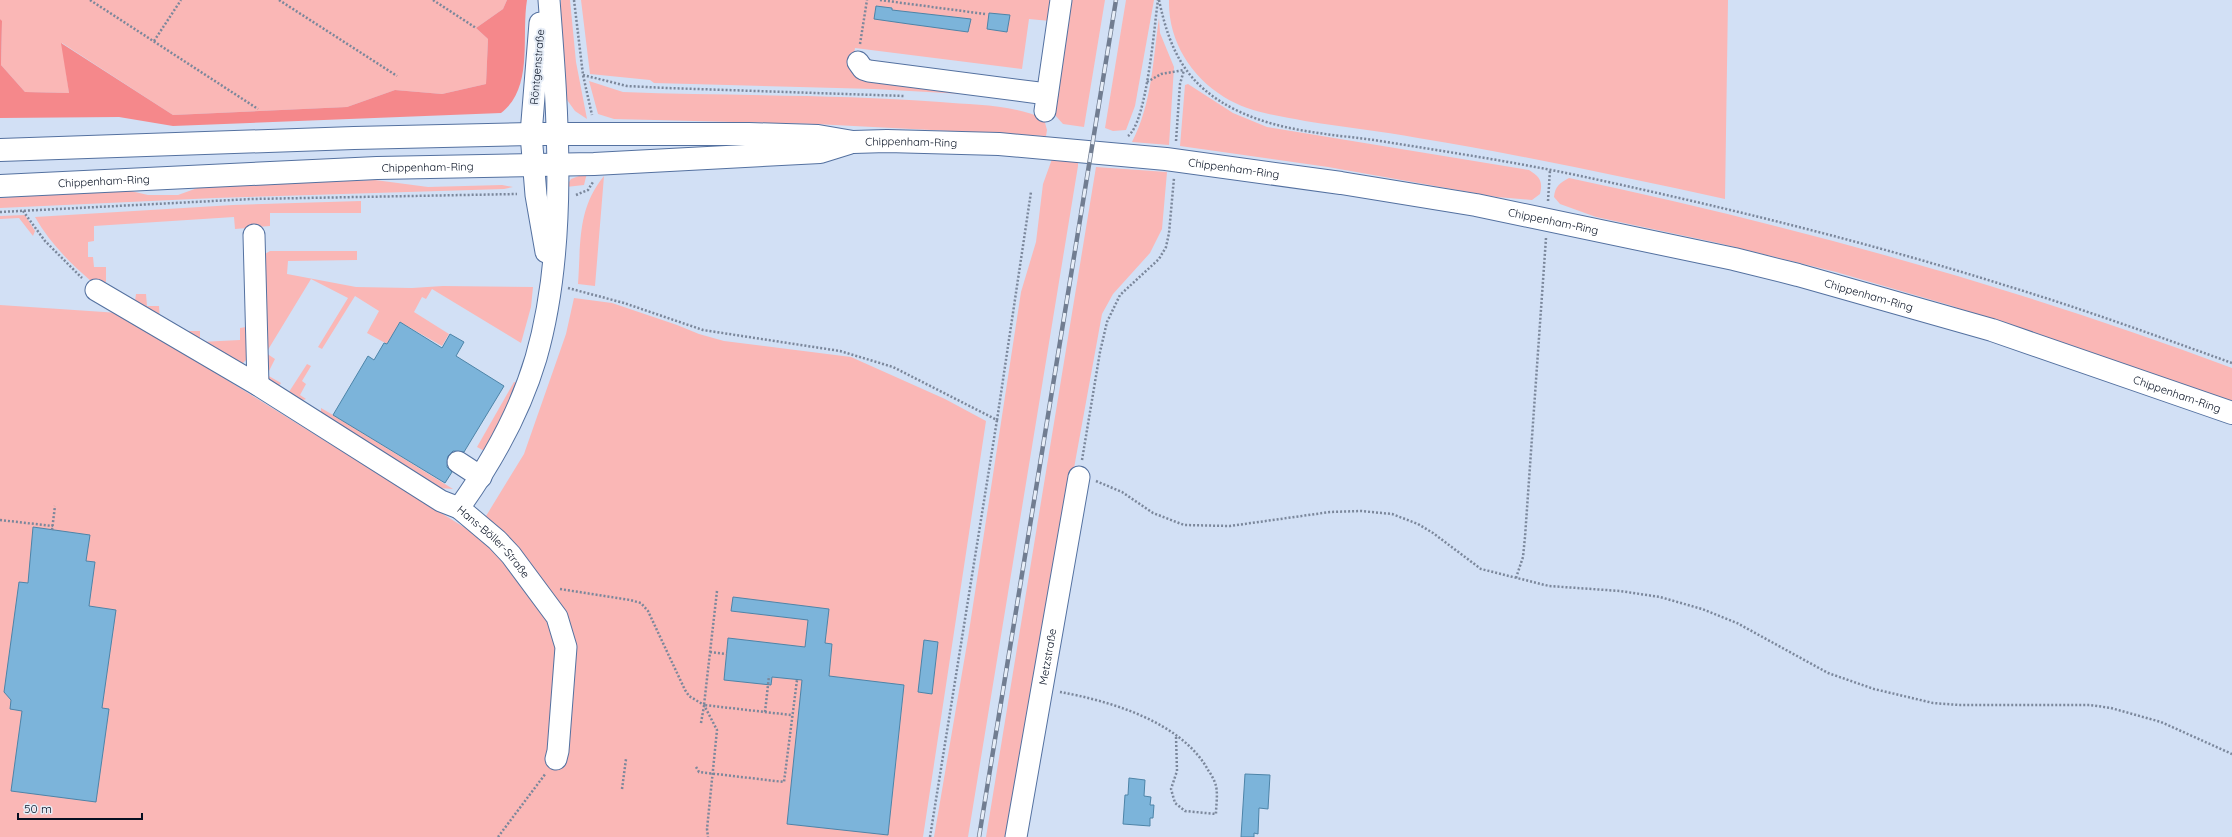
<svg xmlns="http://www.w3.org/2000/svg" width="2232" height="837" font-family="Quicksand,sans-serif">
	<rect width="100%" height="100%" fill="#d2e0f5"/>
	<g fill="#fab7b6">
		<path d="M0,0H507L503,9L476,28L488,39L486,84L442,94L395,90L347,107L173,115L62,43L69,93L25,92L1,65L2,22L0,19Z"/>
		<path d="M561,0H570L576,62L587,119L575,111L565,97L558,46Z"/>
		<path d="M581,0H1053L1050,21L1029,19L1022,69L855,48L852,67L999,96L874,89L654,83L650,80L590,74Z"/>
		<path d="M1066,0H1105L1084,127L1063,124L1055,115L1051,104Z"/>
		<path d="M1126,0H1154L1135,106L1126,130L1113,131L1105,128Z"/>
		<path d="M1169,0H1728L1725,199C1623,177 1521,155 1418,138C1381,131 1343,127 1305,121C1278,116 1248,112 1224,97C1190,76 1168,40 1169,0Z"/>
		<path d="M1159,18L1160,33L1174,67L1169,145L1132,142C1152,104 1153,59 1159,18Z"/>
		<path d="M589,81L623,92C728,96 835,94 940,102C974,105 1012,104 1044,119L1047,130L1046,136L815,124L614,119L598,114Z"/>
		<path d="M1188,84L1233,113L1267,127L1529,170C1540,177 1543,181 1540,194L1532,200L1497,197L1328,167L1180,146L1185,85Z"/>
		<path d="M1052,159L1078,162V166L968,837H934L968,638L1021,292L1036,242L1043,184Z"/>
		<path d="M1096,167L1167,172L1162,229L1150,253L1113,294L1102,314L1007,837H986Z"/>
		<path d="M587,173L584,185L566,187L571,179Z"/>
		<path d="M604,176L595,286L578,284C581,243 577,209 604,176Z"/>
		<path d="M1569,178C1795,226 2016,287 2232,368V401L1949,305L1836,272L1718,243L1596,217L1560,204L1554,197C1555,186 1560,183 1569,178Z"/>
		<path d="M375,180L428,187L502,185L513,187L504,189L215,198L0,208V198L122,189L148,195H178L203,186Z"/>
		<path d="M361,201V213H270V226L235,229L234,217L94,226V241L88,242V257H93L94,267H106V282H92C69,262 50,243 35,217L233,205Z"/>
		<path d="M25,215L35,231L33,236L19,218L0,219V216Z"/>
		<path d="M270,251H357V260L288,261L287,274L356,287L412,288L443,286L533,287L531,307L521,343L432,289L426,299L422,297L414,312L449,334L442,346L400,322L387,344L367,333L379,311L355,296L322,349L318,347L348,298L311,279L266,353L275,359L267,375L281,383L277,389L268,383L266,379L263,255Z"/>
		<path d="M136,294H146L147,306H159L160,322L135,301Z"/>
		<path d="M574,298L612,303L677,325L699,334L724,341L851,357L945,399L986,421L923,837H0V305L119,313L475,534L524,454L566,334Z"/>
		<path d="M246,327V360L239,367L188,334V331H200V342L240,340V328Z"/>
		<path d="M307,364L311,366L302,381L306,384L300,395L306,399L301,401L287,395Z"/>
		<path d="M514,382L518,383L488,453L477,447Z"/>
		<path d="M321,408L333,415L453,489L439,488L321,413Z"/>
	</g>
	<path fill="#f5888b" d="M507,0H527C521,37 534,88 501,113L173,126L119,117L0,118V19L2,21L1,65L25,92L69,93L61,43L173,115L347,107L395,90L442,94L486,84L488,39L476,28L503,9Z"/>
	<g fill="#7cb4da" stroke="#4d84a8">
		<path d="M876,6L892,8V10L971,19L968,32L909,24L874,19Z"/>
		<path d="M989,13L1010,15L1007,32L987,29Z"/>
		<path d="M400,322L442,348L450,334L464,342L456,356L504,386L464,452L453,451L448,456L447,467L452,472L445,483L333,415L368,356L374,360L384,343L387,344Z"/>
		<path d="M33,527L90,535L86,561L95,562L89,606L116,610L102,708L109,709L96,802L11,791L22,711L10,709L11,700L4,692L19,582L28,583Z"/>
		<path d="M733,597L829,609L825,643L832,644L829,676L904,685L888,835L787,824L802,680L772,677L771,685L724,680L728,638L805,647L808,620L731,611Z"/>
		<path d="M924,640L938,642L932,694L918,692Z"/>
		<path d="M1245,774L1270,775L1268,809L1259,808L1258,834L1254,833V837H1241Z"/>
		<path d="M1129,778L1145,780L1144,796L1151,797L1150,805H1154L1153,818H1150V826L1123,824L1125,795H1128Z"/>
	</g>
	<g fill="none" stroke-linecap="round" stroke-linejoin="round">
		<defs>
			<g id="minor">
				<path id="s1" d="M549,0C558,114 568,247 536,358C520,412 492,462 459,508L497,540L511,555L557,617L566,647L558,751L556,759"/>
				<path d="M540,23L531,134L536,195L546,252"/>
				<path d="M858,62L863,69L869,71L1047,94"/>
				<path d="M1045,111L1061,0"/>
				<path d="M254,235L258,385"/>
				<path d="M96,290L258,385L441,501L459,508"/>
				<path d="M458,462L481,477"/>
				<path id="s2" d="M1016,837L1079,477"/>
			</g>
			<g id="major">
				<path id="s3" d="M0,150L354,138L531,134H749L818,136L853,142L887,141L999,144L1166,159L1341,183L1476,205L1734,259L1798,275L1992,330L2232,413"/>
				<path id="s4" d="M0,186L377,168L594,164L820,152L849,143"/>
			</g>
		</defs>
		<use href="#minor" stroke="#5471a0" stroke-width="23"/>
		<use href="#major" stroke="#5471a0" stroke-width="24"/>
		<g stroke="#7b879b" stroke-width="2.5" stroke-dasharray="2 2" stroke-linecap="butt">
			<path d="M90,0L258,109"/>
			<path d="M279,0L397,76"/>
			<path d="M433,0L476,28"/>
			<path d="M574,0L583,75L592,115"/>
			<path d="M880,0L985,14"/>
			<path d="M1159,0C1170,52 1187,86 1236,110C1278,131 1328,134 1374,140C1442,151 1509,161 1576,175C1720,206 1864,241 2004,285C2080,308 2157,336 2232,363"/>
			<path d="M154,41L181,0"/>
			<path d="M860,44L867,0"/>
			<path d="M583,75L627,86L667,88L905,96"/>
			<path d="M1147,82L1161,74L1184,70"/>
			<path d="M1128,136C1147,122 1154,27 1158,0"/>
			<path d="M1176,141L1180,84L1184,70"/>
			<path d="M576,195L588,190L593,182"/>
			<path d="M1548,201L1550,170"/>
			<path d="M23,211L45,241L82,278"/>
			<path d="M0,212L252,199L517,194"/>
			<path d="M568,288L624,303L703,330L840,351L893,367L997,420L1031,192"/>
			<path d="M1082,460L1100,352L1107,322L1120,295L1159,259L1166,247L1169,233L1174,178"/>
			<path d="M1096,481L1122,492L1153,513L1184,525L1230,526L1330,512L1361,511L1392,514L1418,524L1433,533L1481,569L1549,586L1620,591L1660,597L1702,609L1737,623L1828,673L1874,689L1933,703L1959,705H2090L2111,708L2161,722L2232,754"/>
			<path d="M0,520L53,526"/>
			<path d="M52,530L55,506"/>
			<path d="M1516,578L1523,557L1525,537L1546,238"/>
			<path d="M560,589L630,600L641,603L648,611L685,690L689,696L704,705L717,730L707,829L708,837"/>
			<path d="M717,591L704,705L791,715"/>
			<path d="M710,652L727,654"/>
			<path d="M1060,692C1110,701 1182,722 1208,770C1211,774 1215,781 1216,786C1218,795 1216,805 1216,814L1185,811L1175,803L1171,789L1177,771L1176,736"/>
			<path d="M765,712L769,676"/>
			<path d="M701,723L704,706"/>
			<path d="M696,767L699,772L784,782L797,680"/>
			<path d="M622,789L626,759"/>
			<path d="M498,837L546,773"/>
			<path d="M930,837L997,420"/>
		</g>
		<use href="#minor" stroke="#fff" stroke-width="21"/>
		<use href="#major" stroke="#fff" stroke-width="22"/>
		<defs>
			<path id="rail" d="M979,837L1116,0"/>
		</defs>
		<use href="#rail" stroke="#717d91" stroke-width="4.5"/>
		<use href="#rail" stroke="#e6edf7" stroke-width="3" stroke-dasharray="9" stroke-linecap="butt"/>
	</g>
	<g text-anchor="middle" dominant-baseline="central" stroke-width="4" stroke-linejoin="round" paint-order="stroke">
		<g font-size="11" fill="#050f21" stroke="#e6edf7">
			<text transform="translate(537 67) rotate(-85)">Röntgenstraße</text>
			<text stroke="none"><textPath href="#s3" startOffset="912">Chippenham-Ring</textPath></text>
			<text stroke="none"><textPath href="#s4" startOffset="428">Chippenham-Ring</textPath></text>
			<text stroke="none"><textPath href="#s3" startOffset="1236">Chippenham-Ring</textPath></text>
			<text stroke="none"><textPath href="#s4" startOffset="104">Chippenham-Ring</textPath></text>
			<text stroke="none"><textPath href="#s3" startOffset="1560">Chippenham-Ring</textPath></text>
			<text stroke="none"><textPath href="#s3" startOffset="1884">Chippenham-Ring</textPath></text>
			<text stroke="none"><textPath href="#s3" startOffset="2208">Chippenham-Ring</textPath></text>
			<text stroke="none"><textPath href="#s1" startOffset="578">Hans-Böller-Straße</textPath></text>
			<text stroke="none"><textPath href="#s2" startOffset="183">Metzstraße</textPath></text>
		</g>
	</g>
	<path d="M18 813v6h124v-6" fill="none" stroke="#050f21" stroke-width="2"/>
	<text x="24" y="813" font-size="12" fill="#050f21" stroke="#e6edf7" stroke-width="3" paint-order="stroke">50 m</text>
</svg>
